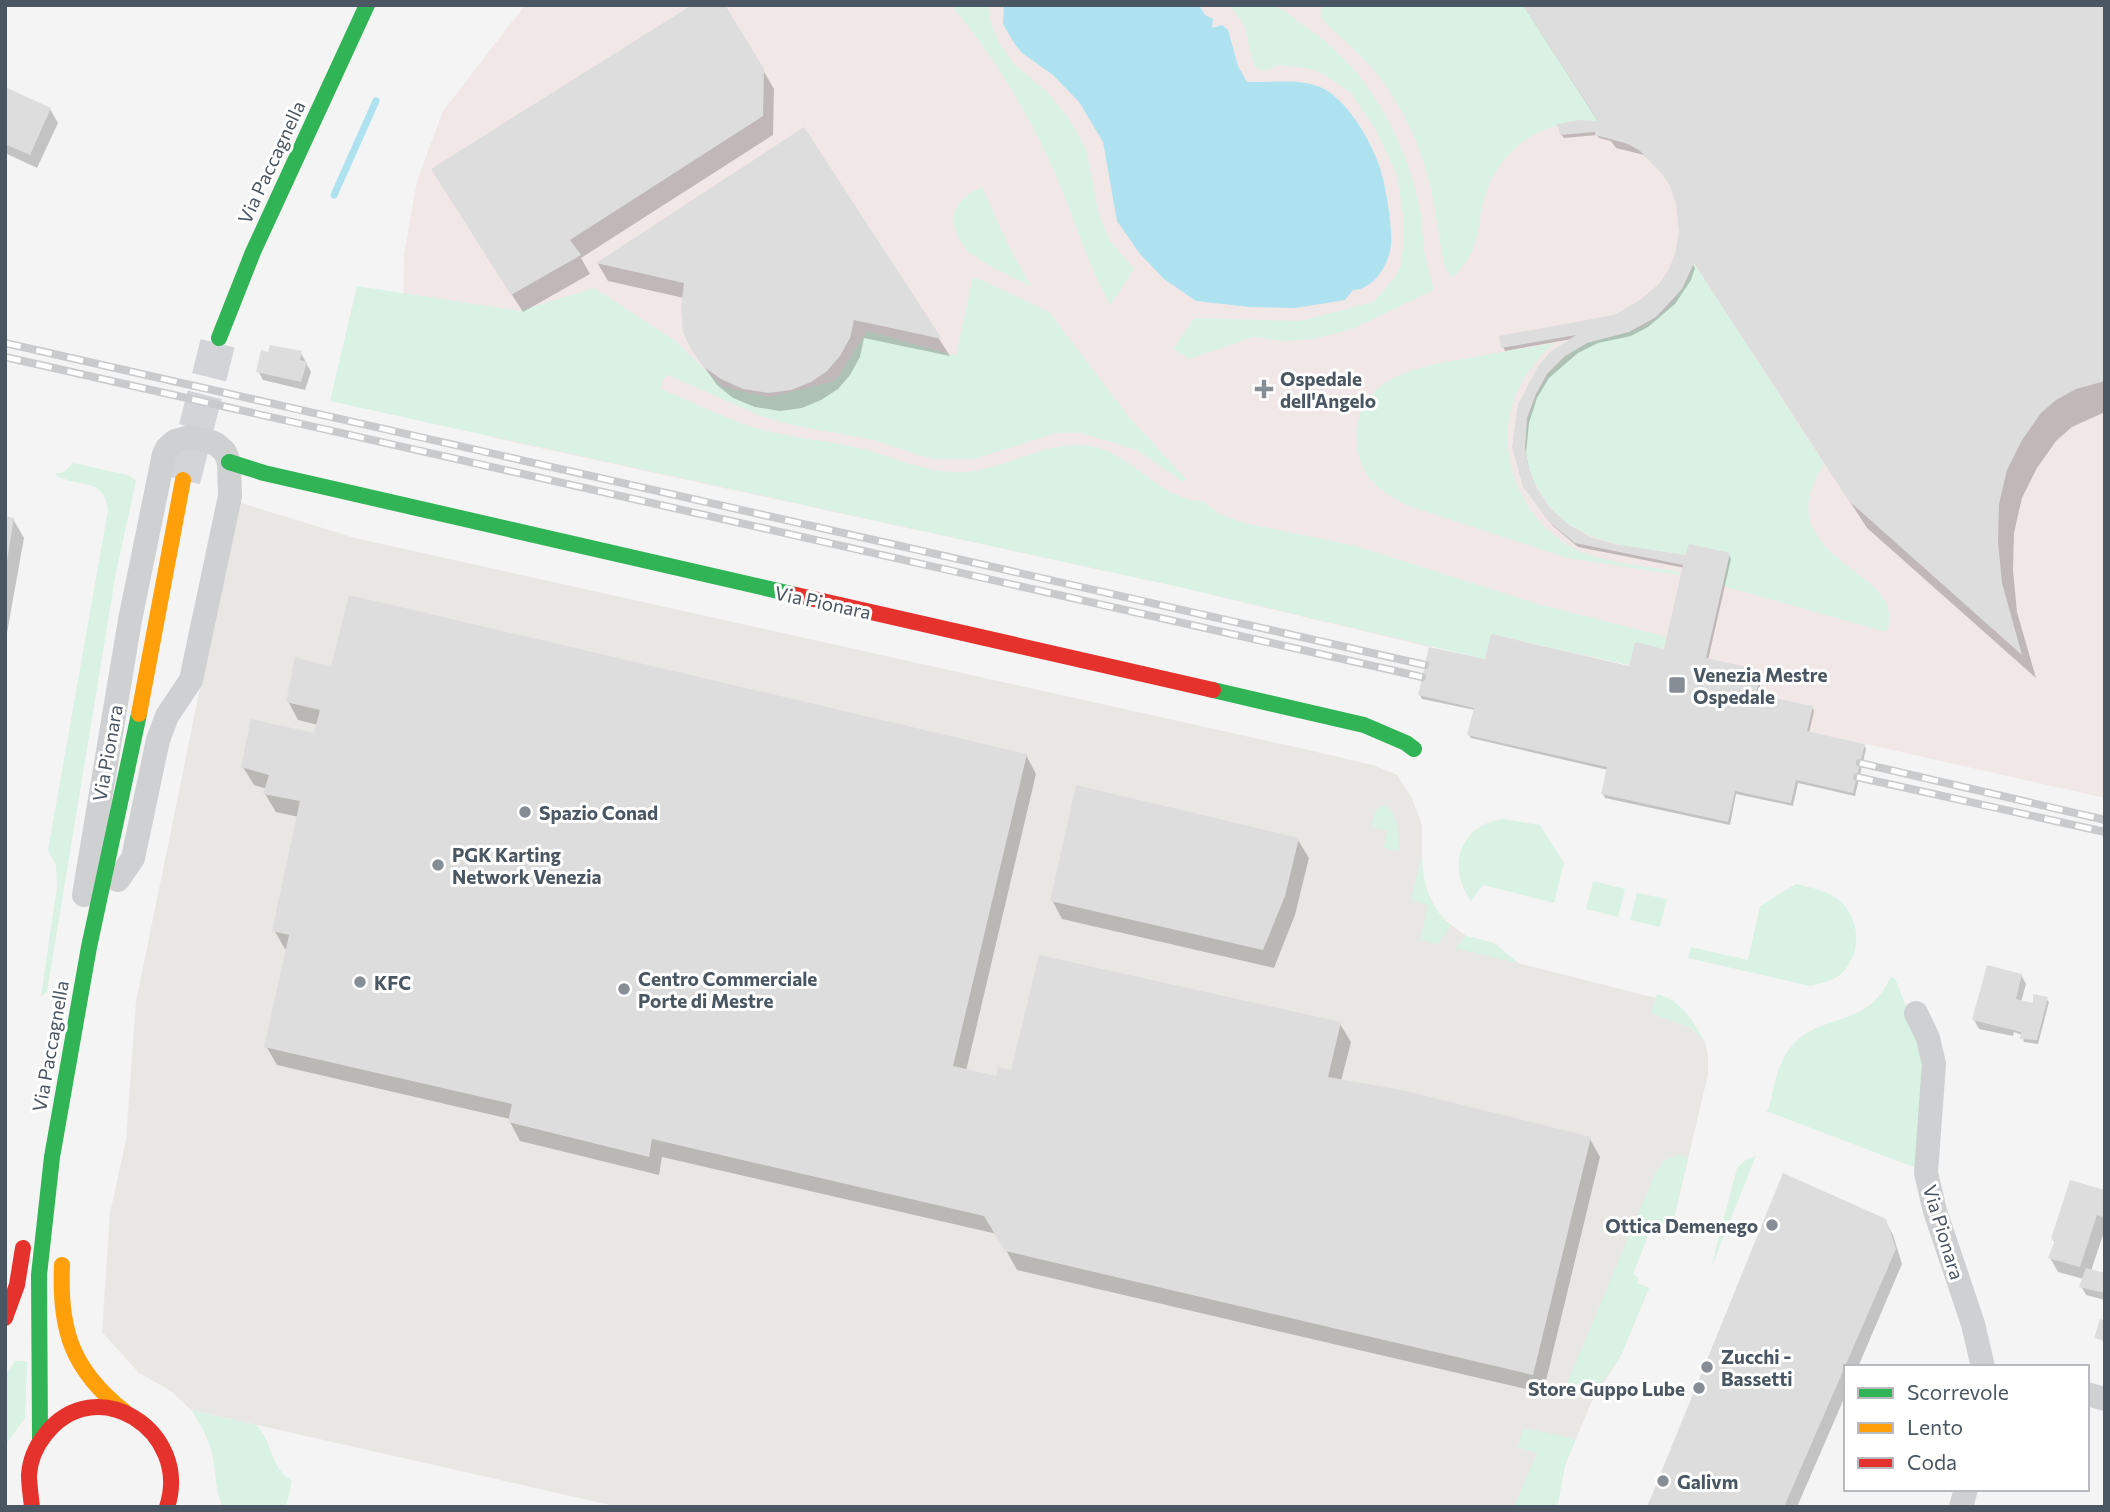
<svg xmlns="http://www.w3.org/2000/svg" width="2110" height="1512" font-family="Commissioner,sans-serif">
	<rect width="100%" height="100%" fill="#f4f4f4"/>
	<path fill="#e8e7e3" d="M238,502L355,538L1304,749L1373,765L1397,775L1412,798L1422,825V876L1426,889L1437,911L1445,920L1466,936L1494,943L1518,963L1656,998L1651,1013L1691,1028L1705,1042L1708,1056V1074L1670,1236L1656,1231L1653,1234L1648,1235L1633,1274L1638,1278L1637,1283L1649,1288L1621,1355L1591,1403L1565,1465L1557,1507H619L191,1410L171,1391L139,1373L102,1332L110,1213L126,1140L136,1002Z"/>
	<path fill="#f1e7e6" d="M525,5H2105V798L1808,731L1813,706L1756,694L1760,670L1635,642L1629,665L1491,634L1429,647L1184,588L494,438L462,424L403,334L404,254L417,181L443,111Z"/>
	<g fill="#d9f2e3">
		<path d="M951,5H988L991,24L999,43L1014,64L1047,92L1069,119L1086,149L1099,215L1110,241L1134,269L1110,305C1084,258 1071,206 1048,158C1022,103 990,51 951,5Z"/>
		<path d="M1230,5C1243,5 1261,2 1273,6C1283,8 1292,17 1300,23C1362,63 1399,125 1417,196C1422,213 1422,231 1424,249C1426,263 1430,276 1434,290L1352,329L1314,339L1284,341L1253,337L1189,359L1173,349L1194,318L1300,321L1373,302L1395,277L1401,265L1403,245L1404,221L1397,175L1376,130L1351,93L1325,75L1312,69L1279,65L1268,70H1260L1254,66L1244,25Z"/>
		<path d="M1324,5H1523L1598,121C1550,118 1504,143 1487,190C1473,230 1486,244 1452,278L1445,268C1439,242 1437,215 1431,189C1421,147 1403,106 1376,73C1360,52 1340,38 1322,19L1321,11Z"/>
		<path d="M982,187L1009,247L1032,287C1013,277 991,268 974,256C958,245 947,220 959,203C965,196 974,191 982,187Z"/>
		<path d="M1694,263L1824,464C1760,563 1915,569 1886,632L1723,586L1729,553L1689,544L1686,555C1620,545 1561,545 1531,474C1524,456 1523,430 1530,412C1540,382 1556,358 1585,344C1598,338 1612,337 1626,333C1658,324 1684,294 1694,263Z"/>
		<path d="M973,276L1049,312L1129,417L1187,480L1182,481L1137,450L1081,433H1056L974,459H932L869,439L797,426L763,417L668,375L661,381V389C690,401 720,416 749,426C790,439 833,440 874,452C903,461 930,473 961,472C1006,471 1044,439 1090,446C1131,452 1162,502 1203,501L1219,514L1244,523L1356,546L1538,604L1667,637L1664,649L1635,643L1629,665L1491,634L1485,659L1184,588L330,401L357,286L519,311L594,288L674,340L723,387L769,397L835,381L867,331L956,356Z"/>
		<path d="M1554,343C1543,354 1531,366 1523,380C1487,440 1517,525 1581,552C1612,564 1648,566 1680,572L1679,575L1567,558L1409,506C1382,493 1360,478 1357,445C1351,374 1423,366 1475,357C1501,352 1528,348 1554,343Z"/>
		<path d="M73,463L128,475L136,481L116,572L47,992L43,996H41L57,887L56,865L48,850L108,510C105,476 75,488 56,475V473C65,474 67,469 73,463Z"/>
		<path d="M1384,805L1390,808L1398,827L1399,851L1384,848L1387,830L1371,827L1376,810Z"/>
		<path d="M1503,819L1540,825L1564,863L1554,903L1483,885L1471,901C1446,867 1460,825 1503,819Z"/>
		<path d="M1422,855C1423,883 1428,906 1451,925L1438,944L1420,940L1428,905L1411,900Z"/>
		<path d="M1593,881L1625,889L1618,917L1586,909Z"/>
		<path d="M1796,884C1811,888 1831,891 1842,903C1861,922 1861,954 1842,973C1834,981 1821,983 1811,986L1688,958L1691,947L1748,960L1760,906Z"/>
		<path d="M1637,893L1667,899L1660,927L1630,920Z"/>
		<path d="M1466,936L1494,943L1518,963L1455,948Z"/>
		<path d="M1891,976L1895,979L1929,1062L1919,1169L1766,1111L1769,1108C1774,1089 1776,1067 1788,1051C1818,1009 1866,1033 1891,976Z"/>
		<path d="M1657,994C1681,1000 1694,1022 1705,1042L1691,1028L1651,1013Z"/>
		<path d="M1676,1155L1688,1157L1670,1236L1656,1231L1653,1234L1648,1235L1633,1274L1638,1278L1637,1283L1649,1288L1621,1355L1595,1393L1566,1386L1655,1174L1663,1161Z"/>
		<path d="M1756,1156L1711,1268L1737,1168L1745,1160Z"/>
		<path d="M15,1361H27L25,1418L5,1445V1375Z"/>
		<path d="M191,1410L256,1425C275,1444 267,1464 292,1481L286,1507H223C215,1491 216,1474 213,1457C209,1440 201,1424 191,1410Z"/>
		<path d="M1523,1428L1576,1439L1565,1465L1557,1507H1514L1537,1453L1518,1448Z"/>
	</g>
	<path fill="#aee2f0" d="M1004,5H1199L1205,15L1213,19L1212,28L1222,25L1228,30L1238,66L1247,82C1272,83 1304,77 1326,90C1350,105 1370,140 1379,165C1385,182 1393,227 1391,245C1389,265 1373,290 1353,290L1345,300L1295,308L1250,307L1196,301L1164,279L1140,254L1117,221L1103,142L1079,102L1053,75L1022,53L1014,43L1003,24Z"/>
	<g fill="#0003">
		<path d="M1523,5H2105V412L2072,427L2056,441L2037,468L2022,498L2014,533L2013,570L2017,612L2036,678L1867,528L1694,260L1691,261L1695,268L1691,280L1675,304L1648,327L1631,336L1598,343L1578,353L1549,378L1537,398L1529,423L1526,453L1530,475L1538,493L1548,509L1568,526L1589,539L1612,546L1687,557L1729,555L1731,559L1708,660L1760,672L1762,675L1758,696L1812,707L1814,711L1809,733L1864,745L1866,749L1855,796L1798,783L1793,806L1736,794L1730,825L1605,798L1603,794L1608,770L1471,738L1469,735L1475,710L1422,699L1420,695L1486,661L1631,668L1666,651L1685,568L1578,547L1553,526L1528,491L1520,405L1572,339L1505,351L1503,347L1614,316L1641,302L1661,285L1677,255L1681,233L1678,202L1667,178L1644,155L1616,148L1611,141L1599,138L1597,135L1564,138L1561,134L1599,123Z"/>
		<path d="M763,70L774,89L773,135L581,258L590,274L523,312L444,188Z"/>
		<path d="M5,89L50,109L58,123L37,168L5,153Z"/>
		<path d="M804,129L950,356L864,338L860,357L850,375L838,389L821,400L802,408L780,411L755,407L733,398L717,385L693,351L684,298L608,281L598,264Z"/>
		<path d="M301,353L311,372L305,390L263,380L258,371L269,354Z"/>
		<path d="M5,518L13,519L24,538L5,644Z"/>
		<path d="M333,669L1026,755L1036,774L966,1071L997,1078L1012,1072L1340,1024L1351,1042L1341,1081L1590,1139L1600,1157L1543,1393L1017,1270L997,1234L662,1157L659,1175L520,1141L510,1122V1119L277,1065L266,1046L288,950L285,949L274,930L299,817L276,812L265,794L267,789L254,785L243,767L316,736L318,725L298,720L288,701Z"/>
		<path d="M1298,840L1309,858L1295,915L1274,968L1062,919L1052,900Z"/>
		<path d="M2021,975L2026,984L2021,1002L2035,1005L2046,999L2049,1002L2038,1044L2024,1042L2022,1035L2014,1032L2013,1036L1979,1029L1974,1020Z"/>
		<path d="M2105,1192V1229L2091,1271L2105,1275V1300L2086,1295L2081,1286L2084,1279L2058,1272L2050,1258L2055,1243L2053,1239Z"/>
		<path d="M1885,1220L1893,1235L1902,1264L1858,1367H1846V1394L1797,1507H1649Z"/>
	</g>
	<g fill="none" stroke-linecap="round" stroke-linejoin="round">
		<path stroke="#aee2f0" stroke-width="7" d="M334,195L376,101"/>
	</g>
	<g fill="#ddddde">
		<path d="M692,5H725L764,69L763,116L570,240L581,255L511,295L431,169Z"/>
		<path d="M1523,5H2105V381L2076,389L2056,400L2041,413L2022,440L2007,470L1999,504L1998,542L2002,583L2022,655L1849,501L1694,263L1682,289L1656,317L1629,332L1587,343L1565,356L1547,374L1536,394L1527,418L1525,448L1529,469L1537,488L1550,508L1569,525L1590,537L1613,544L1686,555L1689,544L1730,553L1706,658L1761,670L1756,694L1813,706L1807,731L1865,744L1853,793L1796,780L1791,803L1735,791L1728,822L1601,794L1607,767L1467,735L1474,708L1418,695L1429,647L1485,659L1491,634L1629,666L1635,642L1664,649L1683,565L1575,543L1549,522L1523,487L1512,447L1518,404L1539,365L1550,352L1576,335L1501,348L1499,336L1614,315L1640,300L1659,284L1669,269L1675,254L1679,233L1676,203L1670,186L1662,174L1640,151L1628,144L1595,135V132L1560,135L1557,124L1580,120L1598,121Z"/>
		<path d="M5,87L51,108L30,155L5,144Z"/>
		<path d="M804,127L942,339L854,320L850,338L840,356L827,371L811,382L791,390L768,393L743,389L721,379L704,367L692,351L683,332L681,308L684,283L596,263Z"/>
		<path d="M270,345L302,351L300,360L307,362L301,382L256,372L261,350L268,352Z"/>
		<path d="M5,516L14,518L7,561H5Z"/>
		<path d="M349,595L1027,754L953,1066L996,1076L998,1067L1011,1070L1039,955L1341,1022L1328,1077L1406,1091L1591,1137L1533,1375L1005,1251L984,1216L652,1139L649,1157L508,1122L512,1104L264,1047L289,935L272,931L300,801L263,794L269,775L241,767L251,719L314,733L320,710L286,702L295,657L331,667Z"/>
		<path d="M1076,785L1299,838L1285,896L1263,950L1050,901Z"/>
		<path d="M1987,965L2022,974L2016,999L2033,1003V994L2048,997L2037,1040L2020,1039L2021,1032L1972,1020Z"/>
		<path d="M1783,1173L1886,1219L1896,1249L1784,1507H1647Z"/>
		<path d="M2070,1180L2105,1190V1218L2097,1215L2080,1267L2048,1258L2055,1240L2051,1239Z"/>
		<path d="M2086,1268L2105,1273V1293L2079,1287Z"/>
		<path d="M2100,1319L2105,1321V1341L2094,1338Z"/>
	</g>
	<g fill="none" stroke-linecap="round" stroke-linejoin="round">
		<path stroke="#d2d4d7" stroke-width="35" stroke-dasharray="35 18" stroke-linecap="butt" d="M183,480L219,338"/>
		<g stroke="#ced0d2" stroke-width="24">
			<path d="M84,895L130,620L164,454L167,448L175,441L186,438L206,440L216,444L225,452L229,462L230,496L191,680L167,716L158,740L133,858L118,880"/>
			<path d="M1916,1013L1928,1038L1934,1064L1926,1173L1935,1211L1973,1324L1983,1367"/>
			<path d="M2087,1394L2105,1399"/>
			<path d="M1961,1507L1966,1489"/>
		</g>
		<g stroke="#30b455" stroke-width="16">
			<path d="M219,338L253,252L367,5"/>
			<path d="M229,462L264,473L796,595"/>
			<path d="M1213,690L1364,725L1406,743L1414,749"/>
			<path d="M40,1438L39,1275L52,1157L89,947L139,714"/>
		</g>
		<g stroke="#ff9f0a" stroke-width="16">
			<path d="M139,714L183,480"/>
			<path d="M62,1265C59,1330 72,1370 124,1411"/>
		</g>
		<g stroke="#e5322d" stroke-width="16">
			<path d="M796,595L1213,690"/>
			<path d="M5,1318L17,1285L23,1248"/>
			<path d="M32,1507C31,1497 29,1485 29,1475C30,1461 36,1446 45,1435C95,1369 192,1431 167,1507"/>
		</g>
		<defs>
			<g id="rail">
				<path d="M5,343L1425,665"/>
				<path d="M5,357L1422,677"/>
				<path d="M1860,763L2105,820"/>
				<path d="M1857,777L2105,832"/>
			</g>
		</defs>
		<use href="#rail" stroke="#c9cacc" stroke-width="8"/>
		<use href="#rail" stroke="#fff" stroke-width="5" stroke-dasharray="16" stroke-linecap="butt"/>
	</g>
	<g fill="#868d94" stroke="#fff" stroke-width="2.5">
		<path d="M1260.5 378.5h7v7h7v7h-7v7h-7v-7h-7v-7h7z"/>
		<rect x="1668" y="676" width="18" height="18" rx="3.5"/>
		<circle cx="525" cy="812" r="7"/>
		<circle cx="438" cy="865" r="7"/>
		<circle cx="360" cy="982" r="7"/>
		<circle cx="624" cy="989" r="7"/>
		<circle cx="1772" cy="1225" r="7"/>
		<circle cx="1707" cy="1367" r="7"/>
		<circle cx="1699" cy="1388" r="7"/>
		<circle cx="1663" cy="1481" r="7"/>
	</g>
	<g text-anchor="middle" dominant-baseline="central" stroke-width="6" stroke-linejoin="round" paint-order="stroke">
		<g font-size="19" fill="#4a5661" stroke="#fff">
			<text transform="translate(271 162) rotate(-65)">Via Paccagnella</text>
			<text transform="translate(823 602) rotate(12)">Via Pionara</text>
			<text transform="translate(107 753) rotate(-80)">Via Pionara</text>
			<text transform="translate(50 1046) rotate(-80)">Via Paccagnella</text>
			<text transform="translate(1944 1232) rotate(73)">Via Pionara</text>
		</g>
		<g font-size="19" font-weight="bold" fill="#4a5661" stroke="#fff" text-anchor="start">
			<text x="1280" y="378">Ospedale<tspan x="1280" dy="22">dell'Angelo</tspan></text>
			<text x="1693" y="674">Venezia Mestre<tspan x="1693" dy="22">Ospedale</tspan></text>
			<text x="539" y="812">Spazio Conad</text>
			<text x="452" y="854">PGK Karting<tspan x="452" dy="22">Network Venezia</tspan></text>
			<text x="638" y="978">Centro Commerciale<tspan x="638" dy="22">Porte di Mestre</tspan></text>
			<text x="374" y="982">KFC</text>
			<text x="1758" y="1225" text-anchor="end">Ottica Demenego</text>
			<text x="1721" y="1356">Zucchi -<tspan x="1721" dy="22">Bassetti</tspan></text>
			<text x="1685" y="1388" text-anchor="end">Store Guppo Lube</text>
			<text x="1677" y="1481">Galivm</text>
		</g>
	</g>
	<rect width="2110" height="1512" fill="none" stroke="#4a5661" stroke-width="14"/>
	<rect x="1844" y="1365" width="245" height="126" fill="#ffffff" stroke="#b7bbc0" stroke-width="2"/>
	<rect x="1858" y="1388" width="35" height="10" fill="#30b455" stroke="#b7bbc0" stroke-width="2"/>
	<text x="1907" y="1400" font-size="21" fill="#4a5661">Scorrevole</text>
	<rect x="1858" y="1423" width="35" height="10" fill="#ff9f0a" stroke="#b7bbc0" stroke-width="2"/>
	<text x="1907" y="1435" font-size="21" fill="#4a5661">Lento</text>
	<rect x="1858" y="1458" width="35" height="10" fill="#e5322d" stroke="#b7bbc0" stroke-width="2"/>
	<text x="1907" y="1470" font-size="21" fill="#4a5661">Coda</text>
</svg>
